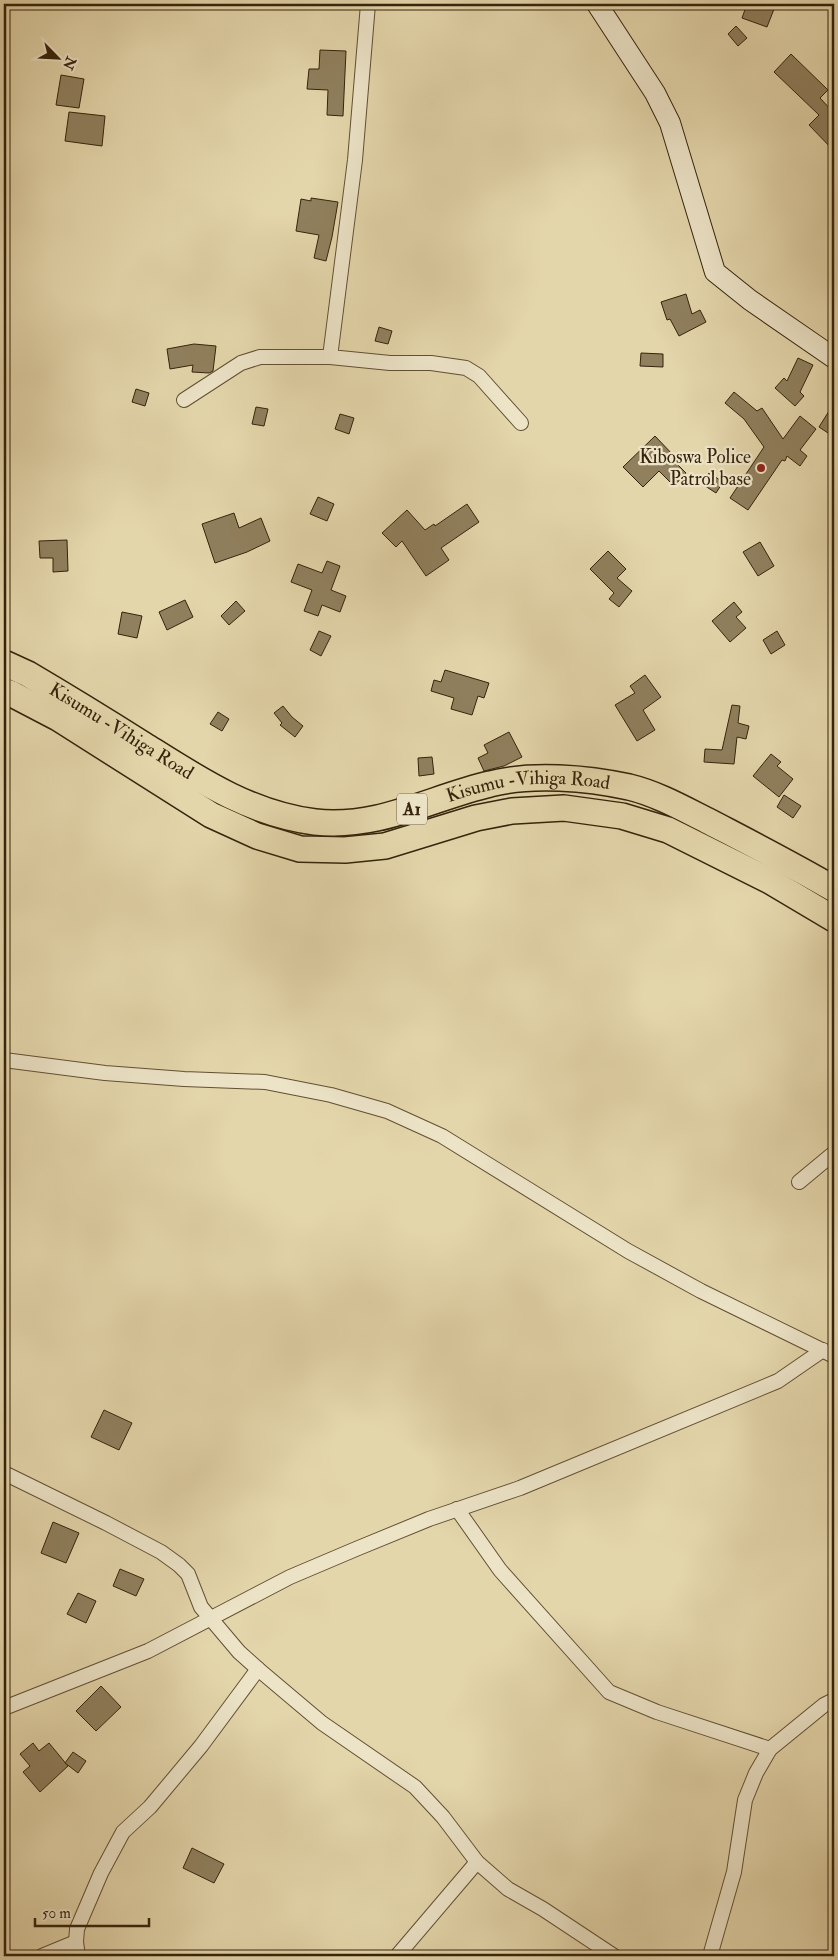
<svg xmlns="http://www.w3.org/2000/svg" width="838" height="1960" font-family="'IM FELL Double Pica',serif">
	<rect width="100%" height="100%" fill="#e4d6ab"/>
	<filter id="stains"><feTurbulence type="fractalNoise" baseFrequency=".004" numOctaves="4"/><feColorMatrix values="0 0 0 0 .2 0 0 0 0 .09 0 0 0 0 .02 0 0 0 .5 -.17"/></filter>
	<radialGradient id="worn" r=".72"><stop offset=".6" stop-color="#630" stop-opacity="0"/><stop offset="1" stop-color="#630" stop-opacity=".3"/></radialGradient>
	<g fill="#90805e" stroke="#35230b">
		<path d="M747,4H776L767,27L742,18Z"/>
		<path d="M736,26L747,38L738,46L728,34Z"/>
		<path d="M320,50L346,51L343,116L327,115L328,90L307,89L309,69H319Z"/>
		<path d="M791,54L828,90L820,98L834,113V151L809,125L819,115L774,72Z"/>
		<path d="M61,75L84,79L79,108L56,105Z"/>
		<path d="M69,112L105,116L102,146L65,141Z"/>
		<path d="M311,198L338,202L332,237L326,261L314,258L319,235L296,231L301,199L311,201Z"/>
		<path d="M686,294L692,314L700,310L706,322L679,336L670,319L667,320L661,302Z"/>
		<path d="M379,327L392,331L388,344L375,341Z"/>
		<path d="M194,344L216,346L213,371L209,373L192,372L193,365L170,369L167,349Z"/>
		<path d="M641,353L663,354V367L640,366Z"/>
		<path d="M798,358L813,365L800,392L804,396L795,406L775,388L784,378L787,381Z"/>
		<path d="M136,389L149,393L145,406L132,402Z"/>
		<path d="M734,392L757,411L762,408L783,439L800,416L816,429L800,450L807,456L800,466L787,456L785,461L782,460L748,510L730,498L764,447L744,419L725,403Z"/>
		<path d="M834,403V437L819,427Z"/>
		<path d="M256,407L268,409L264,426L252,424Z"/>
		<path d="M340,414L354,418L349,434L335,429Z"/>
		<path d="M655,436L675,457L672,459L686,473L674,486L659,471L643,487L623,467Z"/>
		<path d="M709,473L723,482L716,493L702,484Z"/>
		<path d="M318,497L334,504L327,521L310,514Z"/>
		<path d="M467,504L479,522L441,548L449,560L426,576L402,541L396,547L382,533L407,510L425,530L434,524L435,526Z"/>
		<path d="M234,513L239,528L261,518L270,541L247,552L215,563L202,524Z"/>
		<path d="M67,540L68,571L53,572V558H40L39,541Z"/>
		<path d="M760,542L774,566L758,576L743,552Z"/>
		<path d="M608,551L626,569L617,578L632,591L619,607L609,599L614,593L590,569Z"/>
		<path d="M327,561L340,566L331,590L346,596L340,612L322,605L318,616L304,611L312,590L291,582L298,564L322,573Z"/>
		<path d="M185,600L193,617L167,630L159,612Z"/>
		<path d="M236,601L245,611L229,625L221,616Z"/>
		<path d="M734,602L742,612L736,617L746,628L730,642L712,621Z"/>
		<path d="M122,612L142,616L137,638L118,634Z"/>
		<path d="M319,631L331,636L321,656L310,650Z"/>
		<path d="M777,631L785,645L771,654L763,640Z"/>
		<path d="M445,670L489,683L484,698L478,696L472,715L451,709L454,698L431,691L434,680L441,682Z"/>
		<path d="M645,675L661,697L643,710L655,730L637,741L615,705L635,693L630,686Z"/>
		<path d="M732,705L740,706L738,723L749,726L746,739L737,737L734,764L704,762L705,749L722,750Z"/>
		<path d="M283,706L292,717L303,726L295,737L280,725L282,723L274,713Z"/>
		<path d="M218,712L229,719L222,731L210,724Z"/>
		<path d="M509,732L522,757L504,766L484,771L478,758L488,753L484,745Z"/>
		<path d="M771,754L781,762L777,766L793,779L779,797L753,776Z"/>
		<path d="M432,757L434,774L419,776L418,758Z"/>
		<path d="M784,795L801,806L793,818L777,807Z"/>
		<path d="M104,1410L132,1423L119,1450L91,1437Z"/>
		<path d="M53,1522L79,1533L66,1563L41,1553Z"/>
		<path d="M120,1569L144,1579L136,1596L113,1586Z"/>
		<path d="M78,1593L96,1601L86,1623L67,1614Z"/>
		<path d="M101,1686L121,1707L96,1731L76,1711Z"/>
		<path d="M33,1743L39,1751L49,1743L68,1766L40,1792L23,1772L30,1766L20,1754Z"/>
		<path d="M73,1752L86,1761L78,1773L65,1763Z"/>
		<path d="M192,1848L224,1864L214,1883L183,1868Z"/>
	</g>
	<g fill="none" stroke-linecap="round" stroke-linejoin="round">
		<defs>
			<g id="street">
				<path d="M368,4L355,160L330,357L390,363H431L466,368L479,376L521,423"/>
				<path d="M184,400L241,363L260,357H330"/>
				<path d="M4,1060L105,1073L184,1079L265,1082L331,1095L387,1111L442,1136L628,1251L701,1291L834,1356"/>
				<path d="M799,1182L834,1153"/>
				<path d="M4,1473L106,1523L161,1552L179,1565L188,1574L201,1607L239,1652L258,1669L322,1723L415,1787L443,1817L477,1862L508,1889L543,1909L614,1956"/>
				<path d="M457,1509L500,1570L609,1692L657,1712L770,1749"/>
				<path d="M4,1708L148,1651L290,1577L356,1549L429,1519L520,1488L778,1381L823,1350"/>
				<path d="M42,1956L76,1942"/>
				<path d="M78,1956L76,1942L77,1929L101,1873L123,1832L150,1807L201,1746L258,1669"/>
				<path d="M397,1956L477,1862"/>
				<path d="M710,1956L734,1872L745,1800L756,1773L770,1749L824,1705L834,1700"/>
			</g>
			<path id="secondary" d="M597,4L655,93L670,123L715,272L750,300L834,358"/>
			<g id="highway">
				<path id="s1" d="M4,663L28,674C67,697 106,721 144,745C198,779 250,814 315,822C379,829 430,798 490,784C532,773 587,778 629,787C658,794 684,809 710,822C752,844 793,865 834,889"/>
				<path d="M4,691L12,694L58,718L211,815L257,836L300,849L345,850L385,846L476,818L512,811L564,808L622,816L668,830L770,881L834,919"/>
			</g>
		</defs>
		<use href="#street" stroke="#615033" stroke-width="16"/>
		<use href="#secondary" stroke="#35230b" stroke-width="22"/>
		<use href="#highway" stroke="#35230b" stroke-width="28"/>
		<use href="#street" stroke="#ede4c8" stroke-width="14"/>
		<use href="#secondary" stroke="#ede4c8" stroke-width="20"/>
		<use href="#highway" stroke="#e4d6ab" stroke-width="25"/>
	</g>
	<circle fill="#8f2418" stroke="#ede4c8" stroke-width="2" cx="761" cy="468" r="5"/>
	<g text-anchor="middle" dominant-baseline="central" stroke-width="4.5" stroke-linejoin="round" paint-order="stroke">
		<rect fill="#ede4c8" stroke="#6c5d44" stroke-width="1" x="397" y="793.5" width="30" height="31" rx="4"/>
		<g font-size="18" font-weight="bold" fill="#35230b">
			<text x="412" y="809">A1</text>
		</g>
		<g font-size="19" fill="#35230b" stroke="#ede4c8" text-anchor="end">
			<text x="751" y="457">Kiboswa Police<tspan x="751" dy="22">Patrol base</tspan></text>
		</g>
		<g font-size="19" fill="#35230b" stroke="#ede4c8">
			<text stroke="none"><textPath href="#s1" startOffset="136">Kisumu -Vihiga Road</textPath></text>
			<text stroke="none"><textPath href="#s1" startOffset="570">Kisumu -Vihiga Road</textPath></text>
		</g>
	</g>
	<rect width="838" height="1960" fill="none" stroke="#e4d6ab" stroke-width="20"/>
	<rect x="5" y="5" width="828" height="1950" fill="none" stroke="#35230b" stroke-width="2.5"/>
	<rect x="10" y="10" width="818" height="1940" fill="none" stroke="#35230b"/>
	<g transform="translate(58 58) rotate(114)" stroke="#ede4c8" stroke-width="4" paint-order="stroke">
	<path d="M0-4L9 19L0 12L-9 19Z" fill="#35230b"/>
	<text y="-8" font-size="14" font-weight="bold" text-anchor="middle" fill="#35230b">N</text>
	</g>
	<path d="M35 1918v8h114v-8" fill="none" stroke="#35230b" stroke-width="2.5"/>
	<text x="42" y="1918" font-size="15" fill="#35230b" stroke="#ede4c8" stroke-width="4" paint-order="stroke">50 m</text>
	<rect width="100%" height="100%" filter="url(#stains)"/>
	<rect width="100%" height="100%" fill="url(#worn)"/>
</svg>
